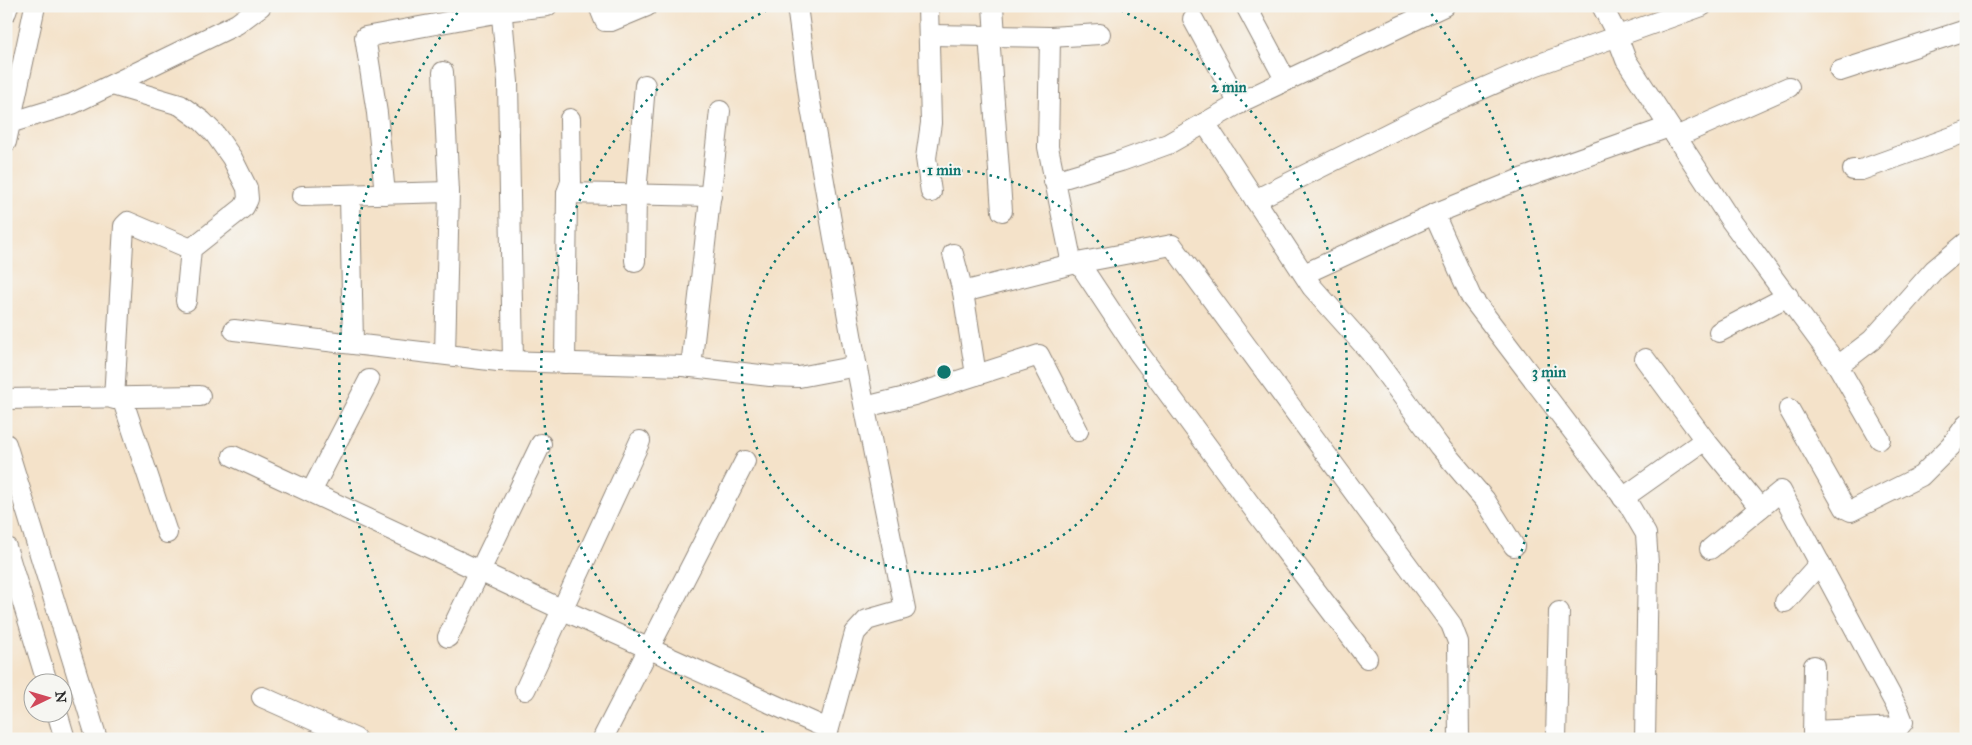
<svg xmlns="http://www.w3.org/2000/svg" width="1972" height="745" font-family="'IM FELL Great Primer',serif">
	<rect width="100%" height="100%" fill="#f6f6f2"/>
	<filter id="ink" filterUnits="userSpaceOnUse"><feTurbulence type="fractalNoise" baseFrequency=".02" numOctaves="2"/><feDisplacementMap in="SourceGraphic" scale="10" xChannelSelector="R" yChannelSelector="G"/><feConvolveMatrix kernelMatrix="1 2 1 2 8 2 1 2 1" color-interpolation-filters="sRGB"/></filter>
	<filter id="wash" filterUnits="userSpaceOnUse"><feTurbulence type="fractalNoise" baseFrequency=".0096" numOctaves="4" result="noise"/><feDisplacementMap in="SourceGraphic" scale="20" xChannelSelector="R" yChannelSelector="G"/><feGaussianBlur stdDeviation="1.12" result="paint"/><feColorMatrix in="noise" values="0 0 0 0 0 0 0 0 0 0 0 0 0 0 0 0 0 1.4 0 .05"/><feComposite in="paint" operator="in"/></filter>
	<g filter="url(#wash)">
		<rect width="100%" height="100%" fill="#f4e2c9"/>
	</g>
	<g filter="url(#ink)">
		<g fill="none" stroke-linecap="round" stroke-linejoin="round">
			<defs>
				<g id="minor">
					<path d="M501,6L508,82L513,361"/>
					<path d="M599,6L605,21H611L647,6"/>
					<path d="M797,6L810,102L858,374L905,609L867,620L855,633L826,739"/>
					<path d="M928,6L931,123L926,158L931,192"/>
					<path d="M993,6L995,36"/>
					<path d="M1246,6L1286,81"/>
					<path d="M1602,6L1615,31L1626,60L1729,218L1838,366L1880,439"/>
					<path d="M6,12L8,6"/>
					<path d="M1193,19L1239,104"/>
					<path d="M929,35L1050,37L1100,34"/>
					<path d="M989,35L1002,211"/>
					<path d="M1050,37L1048,147L1072,264"/>
					<path d="M1840,71L1966,30"/>
					<path d="M443,72L449,192L445,354"/>
					<path d="M112,85L180,105L202,121L215,134L232,158L247,188L248,199L244,207L191,249L186,301"/>
					<path d="M1205,123L1312,287L1370,352L1439,446L1485,500L1514,546"/>
					<path d="M6,124L72,104L237,24L261,6"/>
					<path d="M1676,137L1789,87"/>
					<path d="M6,142L35,6"/>
					<path d="M1853,170H1861L1966,132"/>
					<path d="M1054,181L1121,161L1168,144L1245,100L1444,6"/>
					<path d="M567,193L711,196"/>
					<path d="M385,194L377,113L365,37L512,10L547,6"/>
					<path d="M350,195L353,343"/>
					<path d="M302,196L449,192"/>
					<path d="M1255,200L1439,108L1534,66L1702,6"/>
					<path d="M1434,214L1471,297L1629,505L1646,534L1648,564L1645,739"/>
					<path d="M953,254L963,292L976,375"/>
					<path d="M635,261L636,194L645,85"/>
					<path d="M1079,263L1138,352L1252,507L1367,658"/>
					<path d="M1304,274L1434,214L1518,180L1669,127"/>
					<path d="M963,292L1072,264L1172,245L1451,624L1458,642L1459,739"/>
					<path d="M234,330L498,361L683,366L770,376L799,377L857,366"/>
					<path d="M1719,332L1788,296"/>
					<path d="M1645,359L1705,440L1760,508"/>
					<path d="M565,363L567,193L571,182L570,119"/>
					<path d="M1838,366L1872,340L1934,270L1966,243"/>
					<path d="M691,367L720,111"/>
					<path d="M122,398L167,533"/>
					<path d="M6,399L200,396"/>
					<path d="M114,399L124,226L128,222L191,249"/>
					<path d="M865,407L914,395L1039,355L1078,431"/>
					<path d="M1789,409L1845,508L1851,511L1921,476L1951,446L1966,425"/>
					<path d="M6,444L97,739"/>
					<path d="M233,456L561,609L828,729"/>
					<path d="M311,492L369,380"/>
					<path d="M1623,498L1705,440"/>
					<path d="M6,547L47,682"/>
					<path d="M1710,549L1781,491L1898,709L1903,722L1899,727L1813,731"/>
					<path d="M1785,602L1820,563"/>
					<path d="M448,637L541,444"/>
					<path d="M525,690L640,441"/>
					<path d="M262,697L356,739"/>
					<path d="M57,712L65,739"/>
					<path d="M604,736L745,461"/>
					<path d="M1556,739L1559,612"/>
					<path d="M1813,739L1814,666"/>
				</g>
			</defs>
			<use href="#minor" stroke="#90867a" stroke-width="22"/>
			<use href="#minor" stroke="#fff" stroke-width="20"/>
		</g>
	</g>
	<g fill="none" stroke="#0f766e" stroke-width="2.5" stroke-dasharray="2.5 5">
		<circle cx="944" cy="372" r="202"/>
		<path d="M777 739A403 403 0 0 1 774 7M1114 7A403 403 0 0 1 1111 739"/>
		<path d="M461 736A605 605 0 0 1 461 8M1427 8A605 605 0 0 1 1427 736"/>
	</g>
	<circle cx="944" cy="372" r="8" fill="#0f766e" stroke="#f6f6f2" stroke-width="2.5"/>
	<g font-size="15" text-anchor="middle" font-weight="bold" fill="#0f766e" stroke="#f6f6f2" stroke-width="4" stroke-linejoin="round" paint-order="stroke">
		<text x="1229" y="92">2 min</text>
		<text x="944" y="175">1 min</text>
		<text x="1549" y="377">3 min</text>
	</g>
	<rect width="1972" height="745" fill="none" stroke="#f6f6f2" stroke-width="25"/>
	<g transform="translate(48 698) rotate(85)"><circle r="24" fill="#f6f6f2" stroke="#a5a5a2"/>
	<path d="M0-4L9 19L0 12L-9 19Z" fill="#d1495b"/>
	<text y="-8" font-size="14" font-weight="bold" text-anchor="middle" fill="#2b2b2b">N</text>
	</g>
</svg>
